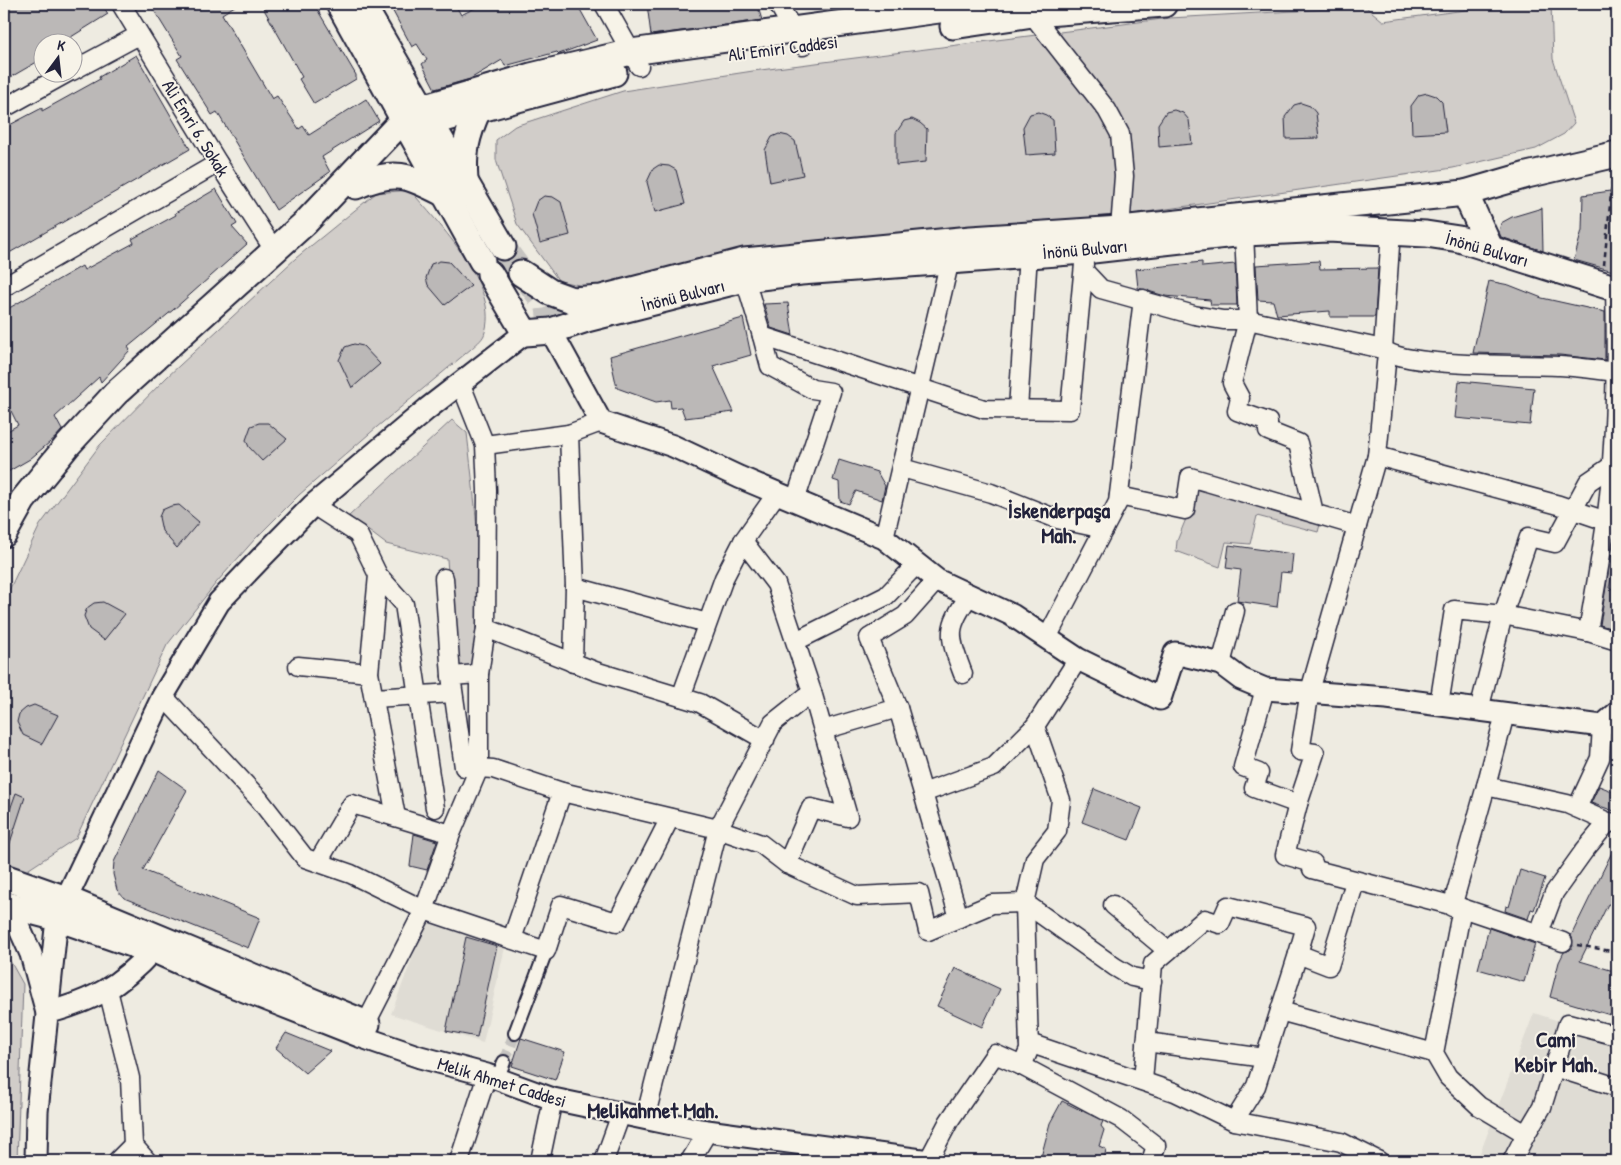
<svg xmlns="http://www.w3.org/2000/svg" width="1621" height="1165" font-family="'Patrick Hand',sans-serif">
	<rect width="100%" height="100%" fill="#eeebe1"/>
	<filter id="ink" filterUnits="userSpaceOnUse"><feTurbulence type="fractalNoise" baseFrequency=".02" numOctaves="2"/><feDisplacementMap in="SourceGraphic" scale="10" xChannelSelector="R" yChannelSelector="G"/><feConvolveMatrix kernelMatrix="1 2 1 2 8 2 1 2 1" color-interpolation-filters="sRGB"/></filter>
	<g filter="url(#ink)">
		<g fill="#dfdcd4">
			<path d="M428,917L506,943L483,1043L391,1014Z"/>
			<path d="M1534,1013L1617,1040V1161H1477Z"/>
		</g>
		<g fill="#d1cdc9" stroke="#7a7882">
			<path d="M1511,4H1551L1553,59L1574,123L1564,134L1536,149L1453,168L1139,213L763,248L589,287L559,281L517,224L496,160V140L515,126L623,91L753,71L1170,18L1366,7L1383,21Z"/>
			<path d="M410,190C438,223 502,288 484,335C482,340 475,345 471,349L377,427L299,495L255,539L216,583L167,645L76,838L26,871L18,895L4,891V601L40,525L100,445L167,377L296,258L376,193Z"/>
			<path d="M452,420L467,433C476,512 486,590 474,669H455L447,559L386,544L349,516Z"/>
			<path d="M1205,488L1321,521L1318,532L1257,516L1250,544L1226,542L1220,567L1176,551L1177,541L1198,489Z"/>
			<path d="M4,950L23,984L17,1161H4Z"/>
		</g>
		<g fill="#bbb8b7" stroke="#22223b">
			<path d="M4,4H102L108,14L63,42H42V59L4,81Z"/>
			<path d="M150,4H238L222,14L272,99L277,96L299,129L303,126L309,135L366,99L379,121L322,157L330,172L276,210L217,112L212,115L177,59L182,56Z"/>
			<path d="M261,4H314L356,75V79L314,104L299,79L302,77Z"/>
			<path d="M389,4H455L461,15L483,4H577L597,40L559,54L557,52L505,66L502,60L470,79L435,89L422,64L427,60L417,44L412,47Z"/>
			<path d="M647,4H757L762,20L651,35Z"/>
			<path d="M136,55L190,149L4,256V128L42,108V111L100,79L99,77Z"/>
			<path d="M1427,93L1436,96L1442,102L1446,132L1412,134L1411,106L1419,95Z"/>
			<path d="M1301,103L1310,106L1316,113L1319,138L1286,139L1285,117L1294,105Z"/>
			<path d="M1174,110L1183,113L1189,120L1192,144L1159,147L1158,124L1166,112Z"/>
			<path d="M1038,112L1046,115L1053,120L1055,153L1026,155L1023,127L1030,114Z"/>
			<path d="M912,119L920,123L927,129L926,162L896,165V133L904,121Z"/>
			<path d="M779,134L788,136L795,141L803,175L770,182L765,150L772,137Z"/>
			<path d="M659,165L669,166L676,170L685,204L655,212L647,182L653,169Z"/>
			<path d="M216,189L237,224L232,227L247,244L173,310L128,347L130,350L101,382L99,377L55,417L62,430L56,437L30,459L4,474V433L18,425L4,397V311L82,266L84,270L134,243L132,239L176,215L175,213Z"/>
			<path d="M1617,190V272L1574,260L1582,230L1583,195Z"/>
			<path d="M544,196L553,197L561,202L570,235L540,243L532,214L537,201Z"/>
			<path d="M1542,208L1543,251L1501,237L1499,232L1501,223L1512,217Z"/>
			<path d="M440,261L449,262L471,286L445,305L428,285L426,278L431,264Z"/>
			<path d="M1319,261L1320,269L1378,268L1375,317H1330V311L1277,315L1273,301L1258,300L1256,265Z"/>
			<path d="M1202,262V267L1235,264L1237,305H1211L1210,300L1165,296L1138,288L1136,269Z"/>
			<path d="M1489,281L1509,285L1542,298L1605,312V360L1560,355L1473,353Z"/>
			<path d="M788,303L793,335L771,328L764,304Z"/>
			<path d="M743,318L751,355L713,366L734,412L685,418L681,407L671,408L670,400L656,402L617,388L610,356Z"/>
			<path d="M354,344L363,346L380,364L352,388L339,360L345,347Z"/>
			<path d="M1459,381L1534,388L1530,425L1455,418Z"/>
			<path d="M259,423H268L287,439L262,461L249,447L246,440L251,426Z"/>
			<path d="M839,460L877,472L885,486L882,500L856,491L849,504L840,501L839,482L833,480Z"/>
			<path d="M179,505L199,522L177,548L162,531L159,517L162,510L171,506Z"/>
			<path d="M1617,517V562L1615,561L1609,588L1617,590L1615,612L1617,613V630L1600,625Z"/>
			<path d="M1229,545L1293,554L1291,573L1281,572L1277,607L1237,601L1241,570L1226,568Z"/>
			<path d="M103,602L125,614L104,640L89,629L84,616L87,608L94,603Z"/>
			<path d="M34,705L58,715L42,744L23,735L17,722L19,714L26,708Z"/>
			<path d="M159,770L187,790L143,870L260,918L248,948L124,898L117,890L113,874L114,862Z"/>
			<path d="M1599,786L1617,793V812L1591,803Z"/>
			<path d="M1094,789L1142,808L1129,840L1082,822Z"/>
			<path d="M16,793L25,797L6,855H4V817L7,818Z"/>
			<path d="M414,834L437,841L427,870L410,866Z"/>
			<path d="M1617,842V906L1608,904L1580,961L1617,972V1017L1550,997L1559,962L1564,952L1570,950L1573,946L1571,936Z"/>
			<path d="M1520,870L1545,878L1534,910L1531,909L1528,919L1505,911L1506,906L1509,907Z"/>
			<path d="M1489,928L1535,944L1524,982L1478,969Z"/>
			<path d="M466,937L497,946L477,1037L446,1031Z"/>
			<path d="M955,968L1000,989L982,1027L937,1006Z"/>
			<path d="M286,1033L330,1051L305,1073L276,1048Z"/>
			<path d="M521,1038L565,1052L555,1080L512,1066Z"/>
			<path d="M1062,1101L1103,1121L1101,1126L1104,1130L1099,1146L1106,1149L1104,1161H1040L1050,1123Z"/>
		</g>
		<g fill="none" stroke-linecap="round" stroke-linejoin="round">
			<path stroke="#c5c3c0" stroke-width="12" stroke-dasharray="12 6" stroke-linecap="butt" d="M504,1062L515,1033"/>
			<path stroke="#c5c3c0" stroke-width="25" stroke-dasharray="25 12" stroke-linecap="butt" d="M503,247L548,308L551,331"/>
			<defs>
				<g id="pedestrian">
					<path d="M515,1033L546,951"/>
					<path d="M497,1079L504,1062"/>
				</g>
				<g id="minor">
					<path d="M121,4L218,163L274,250"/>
					<path d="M604,4L639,66"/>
					<path d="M778,4L803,46"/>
					<path d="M1027,8L1107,110L1120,134L1124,176L1120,229"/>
					<path d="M72,71L139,35"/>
					<path d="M4,108L69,72"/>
					<path d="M1244,233L1248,320L1232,383L1240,398L1237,411L1268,422V431L1298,443L1314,513"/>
					<path d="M1084,271L1101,289L1194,315L1223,320H1248L1383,349C1405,368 1526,364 1560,366C1579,367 1598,370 1617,372"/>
					<path d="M745,279L762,336L984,409L1070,410L1084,264"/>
					<path d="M4,287L218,163"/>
					<path d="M762,336L770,366L812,389L831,392L795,501"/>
					<path d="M1383,349L1391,231"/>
					<path d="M1387,353L1377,456L1310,691L1300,751L1315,753L1298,804L1285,855L1313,863L1312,869L1462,908L1563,942"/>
					<path d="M1018,409L1028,254"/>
					<path d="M601,422L569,434L575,587L707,623"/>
					<path d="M485,445L569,434"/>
					<path d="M1377,456L1559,505L1606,521"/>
					<path d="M902,468L991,493L1057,519L1104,529"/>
					<path d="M1119,496L1185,510L1190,477L1357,526"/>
					<path d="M313,505L358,534L378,575L369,673L396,817"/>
					<path d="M884,538L950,260"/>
					<path d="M378,575L404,604L435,808"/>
					<path d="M444,578L451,676"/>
					<path d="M486,628L595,671L700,703L765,740"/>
					<path d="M1588,632C1594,595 1601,558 1606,522C1616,444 1617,366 1615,288"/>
					<path d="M1047,638L1118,502L1143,299"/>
					<path d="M796,641L886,596L917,564"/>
					<path d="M573,663L575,587"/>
					<path d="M1221,664L1235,611"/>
					<path d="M298,666L369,673"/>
					<path d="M479,674L451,676L464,767L493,769L562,792L718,829L773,723L812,692L776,584L743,541"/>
					<path d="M963,674C949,636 945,629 970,595"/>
					<path d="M1265,689L1243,767L1259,773L1254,788L1298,804"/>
					<path d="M163,696L259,799L305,858L351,874L424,910L546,951L561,905L617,922L670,818"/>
					<path d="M681,697L724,578L743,541L777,493"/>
					<path d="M374,698L453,693"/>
					<path d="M1439,705L1454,610L1503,615L1529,537L1555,543L1588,482L1610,467L1617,470"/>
					<path d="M898,708L923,793"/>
					<path d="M1479,710L1503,615L1588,632L1617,641"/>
					<path d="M1505,714L1486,786L1567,804L1608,822L1617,823"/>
					<path d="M823,730L898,708L869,638L905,616L937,580"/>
					<path d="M1577,808L1600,758L1602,726"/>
					<path d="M318,862L352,804L451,834"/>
					<path d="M787,864L857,896L919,893L928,931L992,904L1025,903L1115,967L1132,977L1152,981"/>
					<path d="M1113,905L1168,951"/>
					<path d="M1452,907L1486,786"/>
					<path d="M1462,908L1434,1053L1448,1077L1479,1106L1526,1134L1512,1161"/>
					<path d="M959,918L923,793L994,767L1035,726"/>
					<path d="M1539,933L1554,893L1584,851L1608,822"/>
					<path d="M512,939L562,792"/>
					<path d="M108,990L130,1078L133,1145L147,1161"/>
					<path d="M1280,1011L1434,1053"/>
					<path d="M361,1033L424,910L451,834L479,768V674L486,628L487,490L485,445L460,382"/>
					<path d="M1146,1042L1265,1058"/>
					<path d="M1029,1043L1174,1092L1234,1121L1341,1142L1379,1161"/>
					<path d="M1022,1066L1121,1119L1156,1146L1151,1161"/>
					<path d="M1554,1067L1617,1087"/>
					<path d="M1143,1081L1153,964L1205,919L1220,924L1228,906L1306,926L1298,954"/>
					<path d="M645,1119L718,829L761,844L787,864L811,808L848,817L812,692"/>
					<path d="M1234,1121L1256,1086L1298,954L1329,966L1355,882"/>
					<path d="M1526,1134L1542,1107L1568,1023L1617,1036"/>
					<path d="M117,1161L133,1145"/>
					<path d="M459,1161L487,1075"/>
					<path d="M540,1161L553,1099"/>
					<path d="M604,1161L621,1114"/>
					<path d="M690,1161L708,1131"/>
					<path d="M928,1161L949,1121L995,1054L1022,1066L1029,1050L1025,903L1035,859L1057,831L1061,800L1035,726L1078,659"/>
				</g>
				<g id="tertiary">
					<path d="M551,331L601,422L673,446L739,477L884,538L937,580L1012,615L1078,659L1160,699L1175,653L1221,664L1241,679L1265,689L1387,698L1602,726L1617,713"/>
					<path d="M9,905L31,954L47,1013C94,1000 119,987 152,951L219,981L359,1036L420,1057L487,1075L553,1099L700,1130L929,1161"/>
					<path d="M36,1161L37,1112L57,918L163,696L219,602L261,558L313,505L427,409L525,333"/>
				</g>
				<g id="secondary">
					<path d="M339,4L482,261"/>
					<path d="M362,4L503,247"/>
					<path d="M953,26L1033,14L1164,4"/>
					<path d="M433,122L614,73"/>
					<path d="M465,181C463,152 466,137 478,110"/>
					<path d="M356,186C396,169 407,175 445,194"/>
					<path d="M1465,193L1491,250"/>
					<path d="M521,273L550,292L572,300L601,298L744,261L971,239L1120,229L1465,193L1527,175L1617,154"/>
					<path d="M490,274L525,333L551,331L587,319L745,279L801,272L1084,251L1244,233L1328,229L1426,234L1459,239L1617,289"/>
					<path d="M4,534L23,500L67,446L116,393L305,223L403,120L422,108L531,76L631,52L983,4"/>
					<path d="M4,877L66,899L367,1024"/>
					<path d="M4,904L57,918L149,950"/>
				</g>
			</defs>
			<use href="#pedestrian" stroke="#22223b" stroke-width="16"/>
			<use href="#minor" stroke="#22223b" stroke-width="21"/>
			<use href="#tertiary" stroke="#22223b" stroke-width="25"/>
			<use href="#secondary" stroke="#22223b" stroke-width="29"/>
			<g stroke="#22223b" stroke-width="2.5" stroke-dasharray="5 4" stroke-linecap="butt">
				<path d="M1604,265L1613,174"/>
				<path d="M1577,945L1617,952"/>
			</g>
			<use href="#pedestrian" stroke="#f7f3e8" stroke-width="12"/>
			<use href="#minor" stroke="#f7f3e8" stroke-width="18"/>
			<use href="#tertiary" stroke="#f7f3e8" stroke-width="21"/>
			<use href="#secondary" stroke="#f7f3e8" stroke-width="25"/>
		</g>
	</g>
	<g text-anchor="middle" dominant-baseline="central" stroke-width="4" stroke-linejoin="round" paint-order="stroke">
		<g font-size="18" fill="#22223b" stroke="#f7f3e8">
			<text transform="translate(783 48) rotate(-7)">Ali Emiri Caddesi</text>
			<text transform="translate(196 128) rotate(58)">Ali Emri 6. Sokak</text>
			<text transform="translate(1085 249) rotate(-5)">İnönü Bulvarı</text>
			<text transform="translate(1487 249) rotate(16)">İnönü Bulvarı</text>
			<text transform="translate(683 295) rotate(-14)">İnönü Bulvarı</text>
			<text transform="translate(502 1082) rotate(17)">Melik Ahmet Caddesi</text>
		</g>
		<g font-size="22" font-weight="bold" fill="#22223b" stroke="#f7f3e8">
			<text x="1059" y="510">İskenderpaşa<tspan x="1059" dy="25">Mah.</tspan></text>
			<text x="1556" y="1039">Cami<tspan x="1556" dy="25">Kebir Mah.</tspan></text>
			<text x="653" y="1110">Melikahmet Mah.</text>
		</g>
	</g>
	<rect width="1621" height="1165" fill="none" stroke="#f7f3e8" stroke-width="20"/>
	<rect x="10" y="10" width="1601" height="1145" fill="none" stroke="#22223b" stroke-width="2" filter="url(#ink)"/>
	<g transform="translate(58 58) rotate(15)"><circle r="24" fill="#f7f3e8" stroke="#a29fa3"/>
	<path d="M0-4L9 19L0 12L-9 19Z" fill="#22223b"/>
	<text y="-8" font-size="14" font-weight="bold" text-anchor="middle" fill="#22223b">K</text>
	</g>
</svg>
